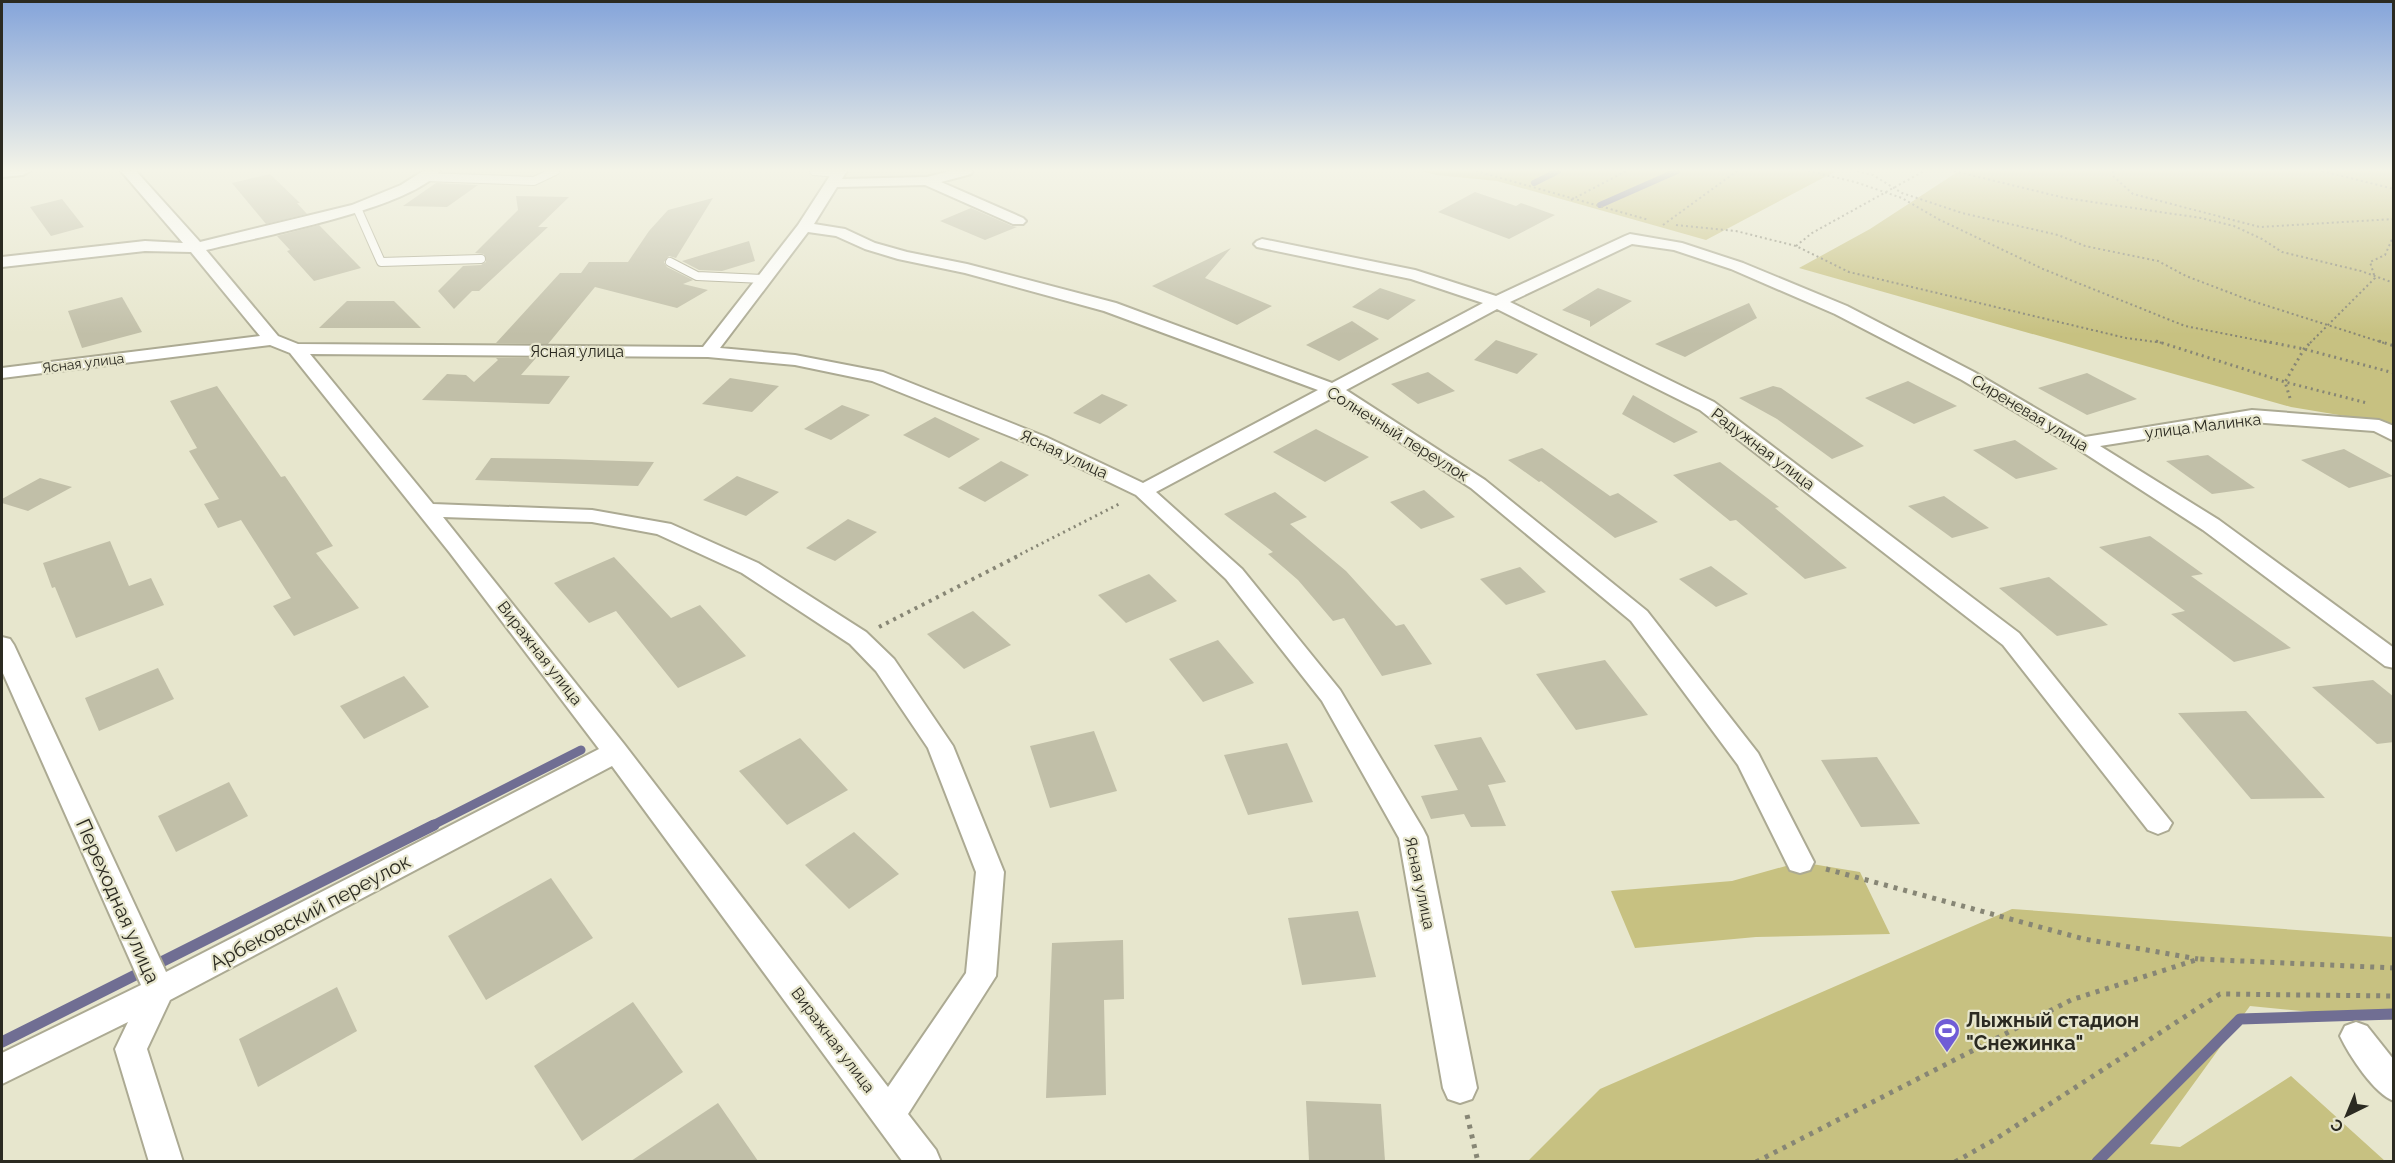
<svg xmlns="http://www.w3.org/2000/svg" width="2395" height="1163" font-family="Raleway,sans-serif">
	<rect width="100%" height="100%" fill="#e7e6cd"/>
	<g fill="#c7c181">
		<path d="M1422,171H1836L1706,240L1497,181L1436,175Z"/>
		<path d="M1959,171H2393V428L2375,421L2291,407L1799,268L1870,229Z"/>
		<path d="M1800,862L1860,872L1890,934L1756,937L1635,948L1611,891L1732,881Z"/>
		<path d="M2012,909L2393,937V1020L2250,1006L2150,1144L2180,1147L2291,1076L2385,1161H1528L1600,1089Z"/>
	</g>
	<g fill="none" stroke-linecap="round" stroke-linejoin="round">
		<g stroke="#706e93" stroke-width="6">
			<path d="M1534,183L1558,171"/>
			<path d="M1600,205L1677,171"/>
		</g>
		<path stroke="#706e93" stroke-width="9" d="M431,826L581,750"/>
		<g stroke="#706e93" stroke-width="11">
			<path d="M2,1042L434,825"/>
			<path d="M2097,1162L2240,1019L2394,1014"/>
		</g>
	</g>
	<g fill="#c1bfa8">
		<path d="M270,174L300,203H297L307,214L266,224L232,183Z"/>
		<path d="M436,183L478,185L447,207L403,206Z"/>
		<path d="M1475,192L1516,206L1521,203L1555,215L1509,239L1438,212Z"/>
		<path d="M516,196L569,197L538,227H548L479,291H472L454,309L438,291L463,266L481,265L486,262L484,254L475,253L518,210Z"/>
		<path d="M713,198L676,258L669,256L664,262L667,267L693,280L683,284L708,290L677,308L595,287L548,344L496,343L560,273H581L589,262H628L649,231L668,210Z"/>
		<path d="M62,199L84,227L51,236L30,207Z"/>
		<path d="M971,208L1012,226L1017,227L985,240L940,221Z"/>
		<path d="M319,225L359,266L361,268L314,281L287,251L290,250L277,236Z"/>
		<path d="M749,241L755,261L722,271L699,270L682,261Z"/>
		<path d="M1231,248L1205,278L1272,306L1237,325L1152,286Z"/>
		<path d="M1380,288L1416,300L1388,320L1352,307Z"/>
		<path d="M1598,288L1632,301L1590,327V321L1562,310Z"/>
		<path d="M122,297L142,332L82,348L68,311Z"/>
		<path d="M347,301H394L421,328H319Z"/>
		<path d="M1749,303L1757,318L1685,357L1655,344Z"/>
		<path d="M1352,321L1379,339L1339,361L1306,345Z"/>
		<path d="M1496,340L1538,354L1517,374L1474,360Z"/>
		<path d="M496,358H536L521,375L570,376L549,404L422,400L447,374L466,375L474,382L498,360Z"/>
		<path d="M1428,372L1455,391L1418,404L1391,384Z"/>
		<path d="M2087,373L2137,399L2087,415L2038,388Z"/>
		<path d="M730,378L779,386L752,412L702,404Z"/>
		<path d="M1908,381L1957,406L1914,424L1865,398Z"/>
		<path d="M217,386L281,477L285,476L333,546L316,553L359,608L294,636L273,606L291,598L241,520L218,528L204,504L219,499L189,451L197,448L170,401Z"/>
		<path d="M1773,386L1781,388L1864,446L1832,459L1777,419L1739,398Z"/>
		<path d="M1102,394L1128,405L1100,424L1073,413Z"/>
		<path d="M1633,395L1698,432L1674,443L1622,414Z"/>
		<path d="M842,405L870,415L831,440L804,429Z"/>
		<path d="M935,417L980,439L949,458L903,435Z"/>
		<path d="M1316,429L1369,457L1325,482L1273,452Z"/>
		<path d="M2015,440L2058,469L2016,479L1973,450Z"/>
		<path d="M1542,448L1610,496L1618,493L1658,522L1615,538L1541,481L1539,482L1508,460Z"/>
		<path d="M2344,449L2393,476L2349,488L2301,460Z"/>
		<path d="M2208,455L2255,488L2212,494L2166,461Z"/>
		<path d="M491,458L558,459L654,462L638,486L475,480Z"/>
		<path d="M1001,461L1029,475L985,502L958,488Z"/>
		<path d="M1720,462L1779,507L1775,508L1847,568L1805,579L1736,520L1730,521L1673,475Z"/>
		<path d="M737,476L779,492L746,516L703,500Z"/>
		<path d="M40,478L72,487L28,511L2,503V499Z"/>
		<path d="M1424,490L1455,517L1421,529L1390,502Z"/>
		<path d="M1275,492L1307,517L1290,524L1346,571L1396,626L1404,624L1432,664L1382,676L1344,618L1333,621L1298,580L1268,554L1273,552L1224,514Z"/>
		<path d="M1944,496L1989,528L1952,538L1908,506Z"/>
		<path d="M848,519L877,532L835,561L806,548Z"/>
		<path d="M2150,536L2203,574L2191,576L2291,648L2234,662L2171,614L2185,611L2099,547Z"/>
		<path d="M110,541L129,586L151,578L164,605L76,638L55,587L52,588L43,563Z"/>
		<path d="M614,557L671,618L700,605L746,656L678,688L616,611L589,623L554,583Z"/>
		<path d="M1711,566L1748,594L1716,607L1679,579Z"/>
		<path d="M1520,567L1546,592L1506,605L1480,579Z"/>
		<path d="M1149,574L1177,601L1126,623L1098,595Z"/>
		<path d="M2049,577L2108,625L2057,636L1999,588Z"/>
		<path d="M973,611L1011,645L964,669L927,634Z"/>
		<path d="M1218,640L1254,683L1203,702L1169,659Z"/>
		<path d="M1605,660L1648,715L1576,730L1536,674Z"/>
		<path d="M158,668L174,699L99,731L85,698Z"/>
		<path d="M404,676L429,707L364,739L340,706Z"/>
		<path d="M2373,680L2394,697V742L2377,744L2312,687Z"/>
		<path d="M2246,711L2325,798L2251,799L2178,713Z"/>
		<path d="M1094,731L1117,791L1050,808L1030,746Z"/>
		<path d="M1481,737L1506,782L1488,785L1506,826L1471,827L1464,814L1431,819L1421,796L1458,790L1434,745Z"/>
		<path d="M800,738L848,790L787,825L739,771Z"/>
		<path d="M1287,743L1313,802L1248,815L1224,755Z"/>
		<path d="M1877,757L1920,824L1861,827L1821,760Z"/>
		<path d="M229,782L248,816L176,852L158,816Z"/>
		<path d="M854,832L899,874L849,909L805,865Z"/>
		<path d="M551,878L593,938L486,1000L448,936Z"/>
		<path d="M1358,911L1376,977L1302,985L1288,918Z"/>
		<path d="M1123,940L1124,999L1104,1000L1106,1095L1046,1098L1052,943Z"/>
		<path d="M337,987L357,1031L258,1087L239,1039Z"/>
		<path d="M633,1002L683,1072L582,1141L534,1066Z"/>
		<path d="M1306,1101L1381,1104L1385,1161H1309Z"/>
		<path d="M718,1103L758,1161H631Z"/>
	</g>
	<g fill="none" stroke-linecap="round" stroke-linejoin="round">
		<defs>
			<g id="service">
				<path d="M814,171L839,173"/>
				<path d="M425,177L534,181L555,171"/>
				<path d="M357,208L381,262L481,259"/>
				<path d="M670,262L697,276L763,279"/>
			</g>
			<g id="minor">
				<path d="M2,171H30L23,175L2,177Z"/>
				<path d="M121,171H136L200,242L352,205L401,185L423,171H440C410,209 257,237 206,250L278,336L298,344L703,347L798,225L833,171H847L842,179L927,177L950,171H973L971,174L941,182L1023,218L1026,221L1023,224H1013L925,185L837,187L814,224L845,229L875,243L907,252L967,264L1116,303L1332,383L1483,303L1411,279L1257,247L1254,244L1257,241L1262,239L1415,270L1496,296L1625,236L1630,234L1682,243L1743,263L1847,306L1974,372L2085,437L2252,410L2379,420L2394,426V441L2374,431L2252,422L2100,446L2219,520L2394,648V668L2385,666L2203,530L2075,447L1962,380L1835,314L1731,269L1674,250L1632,244L1510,302L1714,402L2019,633L2172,823L2168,830L2158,834L2148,830L2003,645L1700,410L1497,309L1346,390L1485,480L1647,611L1758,753L1814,862L1810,870L1800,873L1790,870L1738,765L1631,621L1471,488L1332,398L1156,492L1242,569L1340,690L1423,829L1427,837L1477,1088L1472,1099L1460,1103L1448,1099L1443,1088L1399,838L1322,701L1226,579L1136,495L1032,445L872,381L795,365L708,357L310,354L433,504L592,510L671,524L758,563L866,632L894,659L953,746L1004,872L996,976L908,1114L936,1150L941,1162H903L612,766L170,1000L147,1049L183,1162H149L115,1049L128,1022L2,1084V1053L141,985L2,671V637L10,639L14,645L166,972L599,749L450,553L290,353L270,345L2,378V368L260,336L191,252L145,251L2,267V257L145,241L183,243ZM808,232L836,236L865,249L898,259L965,273L1104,311L1318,390L1143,483L1046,437L883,372L795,355L720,348ZM443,517L592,522L657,534L742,573L850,644L876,671L928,748L976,872L966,973L888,1087L624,744Z"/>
				<path d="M2356,1022L2367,1026L2394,1060V1101C2374,1094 2349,1055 2340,1036L2345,1026Z"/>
			</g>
		</defs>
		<use href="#service" stroke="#acaa93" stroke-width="10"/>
		<use href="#minor" stroke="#acaa93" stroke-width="4"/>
		<g stroke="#878675" stroke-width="2" stroke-dasharray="2 3" stroke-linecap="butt">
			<path d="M1476,171L1649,220"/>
			<path d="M1808,171L1855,182L1902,198L1938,219L2043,269L2185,326L2272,343"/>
			<path d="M1857,171L1873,175L1902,193L1962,213L2058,235L2085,246L2158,261L2186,276L2249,300L2384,343"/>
			<path d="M1954,171L2065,198L2201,218L2234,226L2262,239L2282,252L2361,271L2394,283"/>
			<path d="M2113,171V176L2133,194L2260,227L2394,219"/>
			<path d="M2322,171L2394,189"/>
			<path d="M1571,200L1626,171"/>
			<path d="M1663,225L1737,171"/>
			<path d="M1676,225L1736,231L1796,246L1849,272L2126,338L2164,343"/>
			<path d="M1796,246L1812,233L1924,171"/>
			<path d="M2310,343L2375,278L2370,262L2385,255L2394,235"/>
		</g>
		<g stroke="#878675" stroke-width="3" stroke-dasharray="2 4" stroke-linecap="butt">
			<path d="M2156,341L2285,382L2367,403"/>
			<path d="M2264,341L2304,349L2394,373"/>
			<path d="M2379,341L2394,346"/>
			<path d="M2290,398L2285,382L2304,349L2312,341"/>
			<path d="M1015,557L1121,503"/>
		</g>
		<path stroke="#878675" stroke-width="4" stroke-dasharray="3 5" stroke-linecap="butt" d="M879,627L1018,556"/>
		<g stroke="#878675" stroke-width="5" stroke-dasharray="4 6" stroke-linecap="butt">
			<path d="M1826,869L2084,939L2198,959"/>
			<path d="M1467,1115L1478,1162"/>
			<path d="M1756,1162L2071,1000L2199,959L2394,968"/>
			<path d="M1955,1162L1994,1140L2220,994L2394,996"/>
		</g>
		<use href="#service" stroke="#fff" stroke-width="8"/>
		<use href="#minor" fill="#fff" fill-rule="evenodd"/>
	</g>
	<linearGradient id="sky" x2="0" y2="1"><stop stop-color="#84a4da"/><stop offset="0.51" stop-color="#f4f4e8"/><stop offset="1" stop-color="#f4f4e8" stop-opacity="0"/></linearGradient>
	<rect width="2395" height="334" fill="url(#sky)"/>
	<defs>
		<symbol id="stadium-pin" viewBox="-11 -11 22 30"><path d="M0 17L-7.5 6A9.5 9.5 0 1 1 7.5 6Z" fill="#705cd6" stroke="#e7e6cd"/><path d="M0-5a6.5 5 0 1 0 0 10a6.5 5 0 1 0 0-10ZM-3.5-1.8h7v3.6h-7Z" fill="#fff"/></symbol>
	</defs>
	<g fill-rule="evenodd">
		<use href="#stadium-pin" x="1932" y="1016" width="30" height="40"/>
	</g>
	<g text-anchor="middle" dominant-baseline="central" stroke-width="4.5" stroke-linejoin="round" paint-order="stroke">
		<g font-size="14" fill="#2b2a21" stroke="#e7e6cd">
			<text transform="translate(83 363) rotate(-7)">Ясная улица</text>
		</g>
		<g font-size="16" fill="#2b2a21" stroke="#e7e6cd">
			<text x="577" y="351">Ясная улица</text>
			<text transform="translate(2030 413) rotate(31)">Сиреневая улица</text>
			<text transform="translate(2203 426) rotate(-7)">улица Малинка</text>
			<text transform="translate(1398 434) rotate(32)">Солнечный переулок</text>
			<text transform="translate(1763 449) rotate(37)">Радужная улица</text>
			<text transform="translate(1064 454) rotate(25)">Ясная улица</text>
			<text transform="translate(540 653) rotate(52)">Виражная улица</text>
			<text transform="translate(1420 883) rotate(78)">Ясная улица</text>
			<text transform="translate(833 1040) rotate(53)">Виражная улица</text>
		</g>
		<g font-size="20" fill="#2b2a21" stroke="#e7e6cd">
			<text transform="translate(118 901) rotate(66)">Переходная улица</text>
			<text transform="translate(310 912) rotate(-28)">Арбековский переулок</text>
		</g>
		<g font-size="20" font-weight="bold" fill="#2b2a21" stroke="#e7e6cd" text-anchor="start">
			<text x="1966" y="1020">Лыжный стадион<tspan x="1966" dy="23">"Снежинка"</tspan></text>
		</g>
	</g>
	<rect width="2395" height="1163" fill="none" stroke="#2b2a21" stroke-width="6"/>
	<g transform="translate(2347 1115) rotate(223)" stroke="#e7e6cd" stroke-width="4.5" paint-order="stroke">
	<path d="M0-4.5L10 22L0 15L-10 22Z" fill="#2b2a21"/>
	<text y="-9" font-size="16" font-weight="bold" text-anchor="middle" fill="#2b2a21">С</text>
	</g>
</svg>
